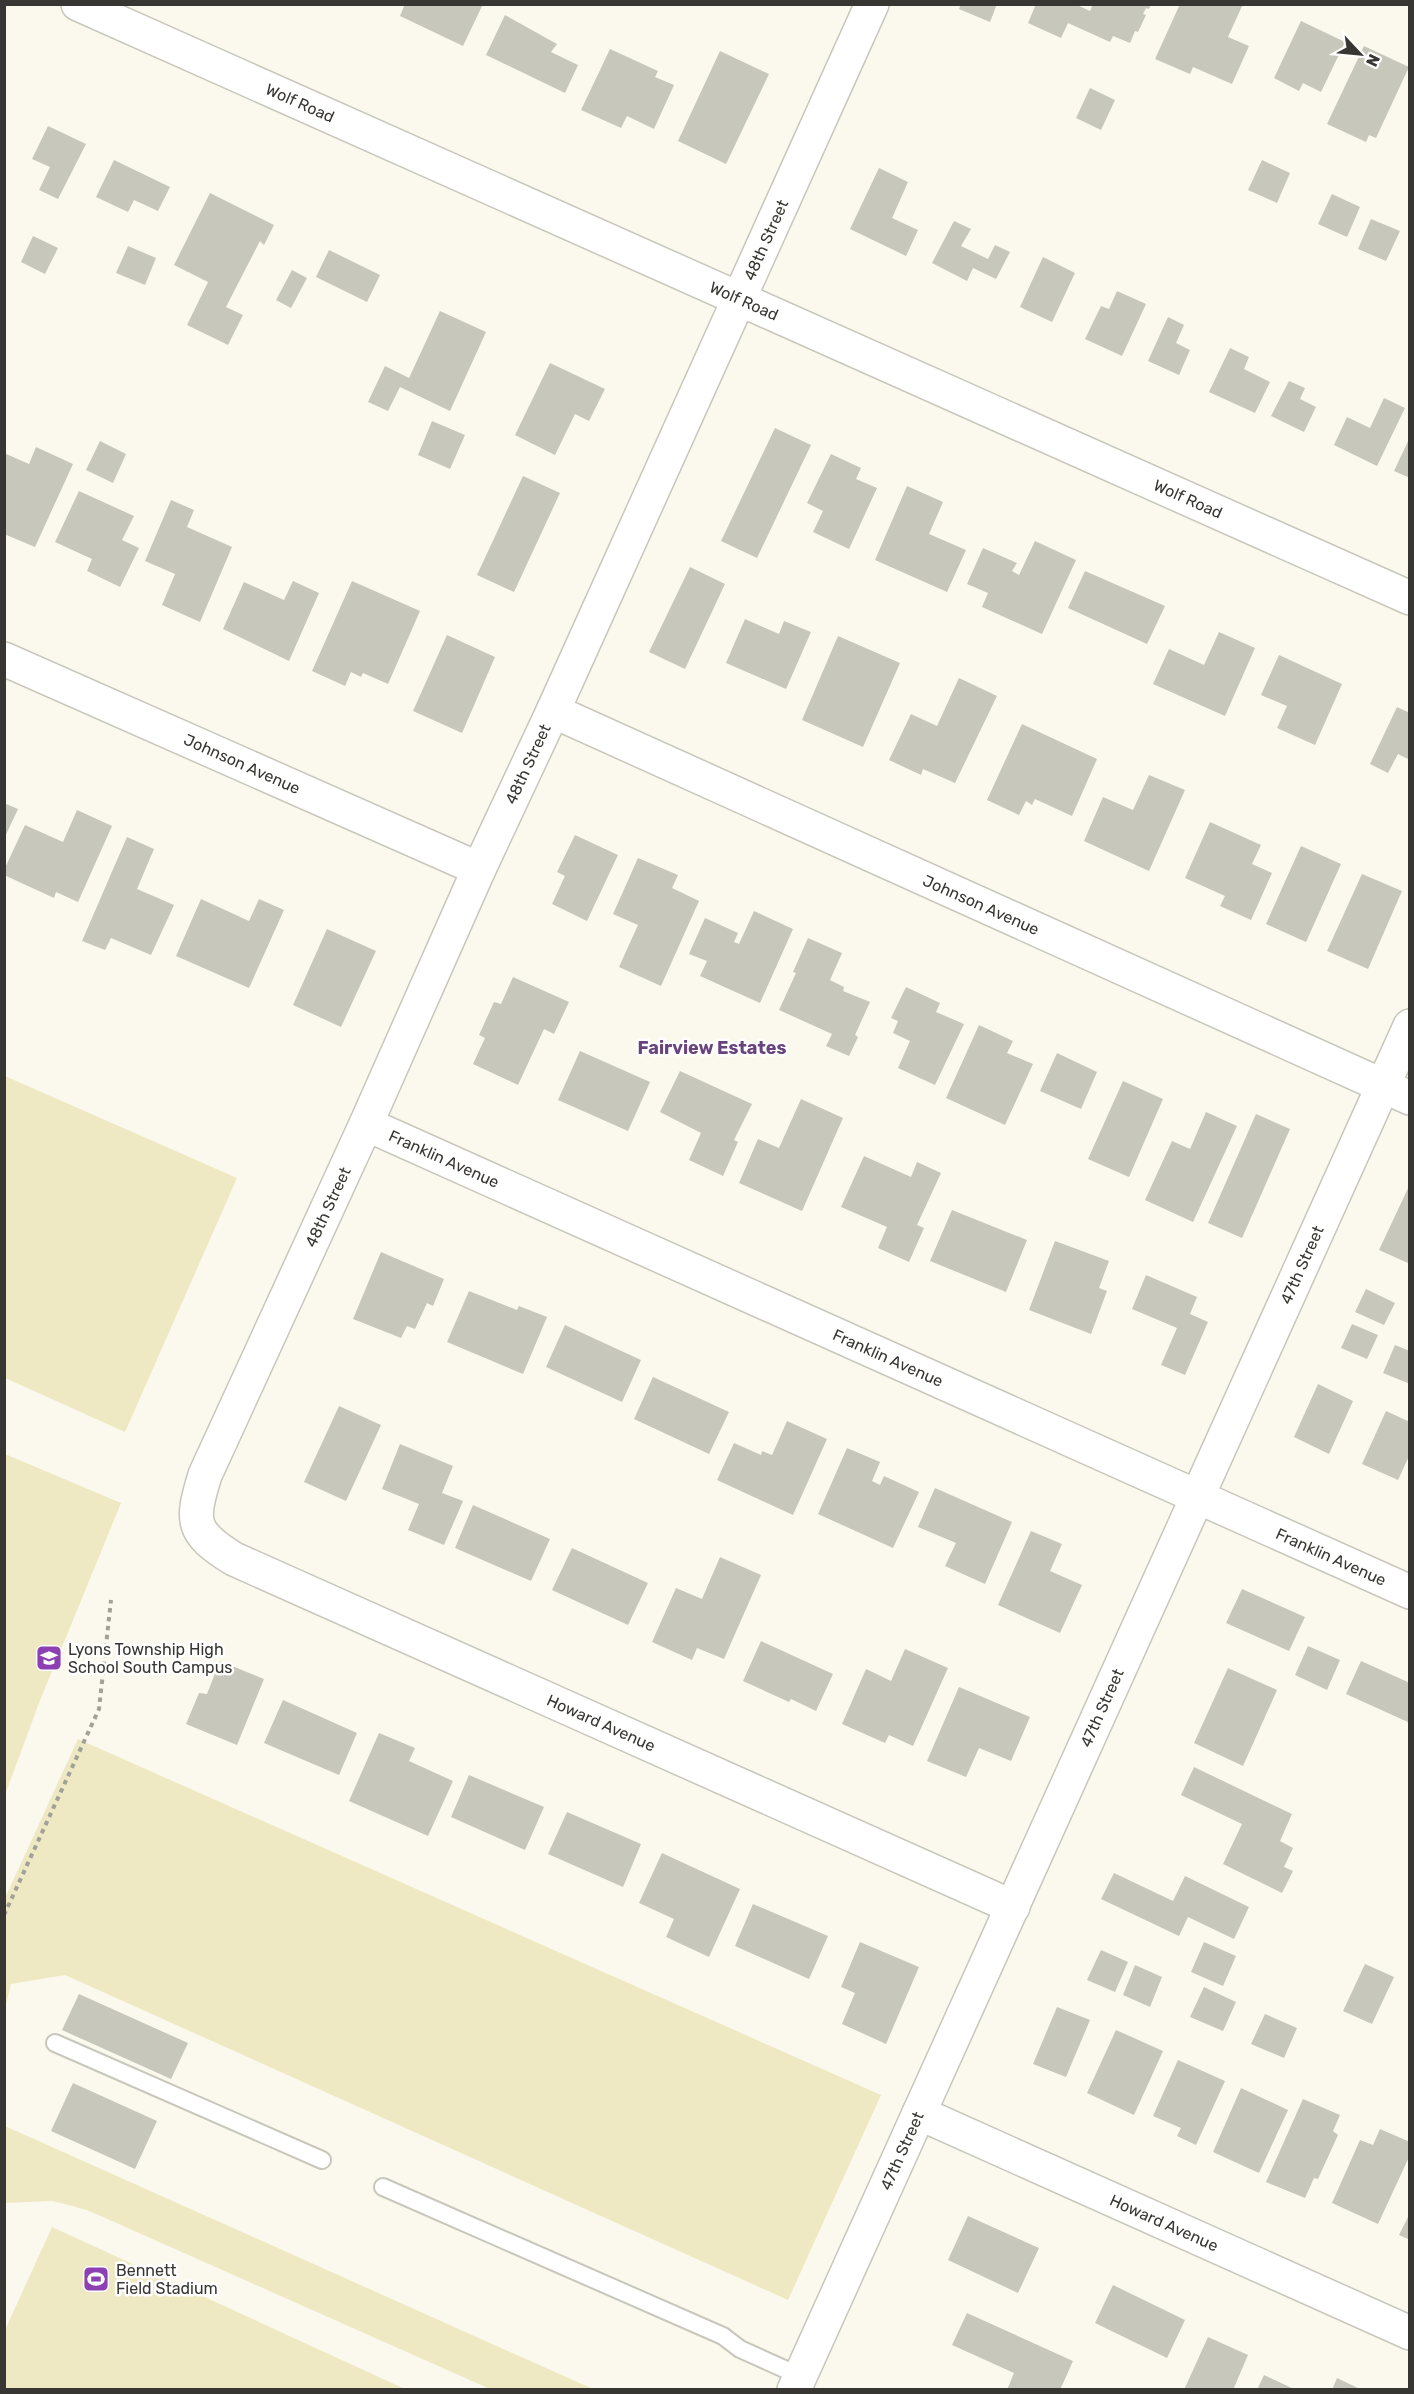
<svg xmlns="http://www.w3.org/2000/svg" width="1414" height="2394" font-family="Rubik,sans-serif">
	<rect width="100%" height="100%" fill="#fbf9ed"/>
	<g fill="#eee9c3">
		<path d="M5,1076L237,1178L125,1432L5,1378Z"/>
		<path d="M5,1454L121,1503L39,1703L5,1795Z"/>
		<path d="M78,1739L881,2095L788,2300L65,1975L11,1984L5,2009V1898Z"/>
		<path d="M4,2126H5L593,2389H490L87,2210L53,2201L5,2203Z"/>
		<path d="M52,2227L405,2389H5V2330Z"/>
	</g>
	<g fill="#c8c7bb">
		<path d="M405,4H483L463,46L400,16Z"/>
		<path d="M961,4H997L990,22L959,9Z"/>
		<path d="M1036,4H1075L1090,11L1093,4H1151L1149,9L1146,8L1143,14L1146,15L1138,32L1135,31L1130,43L1113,36L1110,42L1068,23L1061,38L1028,23Z"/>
		<path d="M1180,4H1243L1228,37L1249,46L1232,84L1193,67L1190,74L1155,59Z"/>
		<path d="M505,15L557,44L551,52L578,65L565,93L486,55Z"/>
		<path d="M1301,21L1345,42L1321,92L1303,83L1299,91L1274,78Z"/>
		<path d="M1364,46L1409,67L1376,138L1369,135L1366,142L1327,124Z"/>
		<path d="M610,49L658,71L655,77L674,85L654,129L627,116L621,128L581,110Z"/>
		<path d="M720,51L769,74L726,164L678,141Z"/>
		<path d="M1090,88L1115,100L1101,130L1076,118Z"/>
		<path d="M48,126L86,144L58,199L39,190L50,167L32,159Z"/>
		<path d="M114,160L170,187L158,211L134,200L128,212L96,197Z"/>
		<path d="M1262,160L1290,173L1277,203L1248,190Z"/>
		<path d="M879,168L908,182L892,218L918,230L906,256L850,229Z"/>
		<path d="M210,193L274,225L264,245L260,241L226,307L243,315L228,345L187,325L208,282L174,265Z"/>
		<path d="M1332,194L1360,207L1347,237L1318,224Z"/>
		<path d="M1371,219L1400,231L1386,261L1358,249Z"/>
		<path d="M954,221L971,229L961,246L988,259L995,245L1010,252L996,279L973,268L967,281L932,263Z"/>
		<path d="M33,236L58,248L45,274L21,262Z"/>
		<path d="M128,246L156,258L145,285L116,273Z"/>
		<path d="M329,250L380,275L367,302L316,277Z"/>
		<path d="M1043,257L1075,273L1052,322L1020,307Z"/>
		<path d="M292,270L307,278L291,308L276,300Z"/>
		<path d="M1117,291L1146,304L1122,356L1085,339L1101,306L1109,309Z"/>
		<path d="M440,311L486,332L450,411L400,387L388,411L368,402L385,366L409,378Z"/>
		<path d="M1168,317L1184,325L1176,343L1190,350L1179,375L1148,361Z"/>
		<path d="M1230,348L1249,357L1244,369L1270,382L1255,413L1209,392Z"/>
		<path d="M550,363L605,389L589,421L575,414L555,455L515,435Z"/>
		<path d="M1289,381L1305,388L1300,399L1316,407L1304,432L1271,416Z"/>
		<path d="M1384,398L1405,408L1377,466L1334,445L1347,417L1370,428Z"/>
		<path d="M432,421L465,435L450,469L418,455Z"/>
		<path d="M775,428L811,445L757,558L721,541Z"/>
		<path d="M1410,437V478L1394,471Z"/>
		<path d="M100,441L126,454L113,483L86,470Z"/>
		<path d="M36,447L73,464L35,547L4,534V453L29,464Z"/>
		<path d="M831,454L861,468L856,479L877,488L849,549L813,532L823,511L807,503Z"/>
		<path d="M523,476L560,493L514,592L477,575Z"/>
		<path d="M907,486L943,502L929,534L966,550L947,592L875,560Z"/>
		<path d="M79,491L134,516L122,540L139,548L120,587L87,571L92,559L55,542Z"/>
		<path d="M171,500L194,510L187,527L232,547L200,622L162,605L175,574L145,561Z"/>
		<path d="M1035,541L1076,560L1042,634L982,607L988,593L967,584L983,548L1017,563L1012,571L1019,575Z"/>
		<path d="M690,567L725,584L685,669L649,652Z"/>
		<path d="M1085,571L1165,606L1147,644L1068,608Z"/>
		<path d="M293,581L319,593L289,661L223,629L244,582L284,600Z"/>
		<path d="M352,581L420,611L388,684L363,673L361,677L351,672L345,686L312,671Z"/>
		<path d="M745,619L779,634L784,621L811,632L786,689L726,663Z"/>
		<path d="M1219,632L1255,648L1225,716L1153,684L1169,649L1204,665Z"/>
		<path d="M447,635L495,657L462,733L413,711Z"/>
		<path d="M838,636L900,663L863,747L802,720Z"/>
		<path d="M1279,655L1342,684L1315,745L1277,728L1287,706L1261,695Z"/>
		<path d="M959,678L997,696L955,783L923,769L921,775L889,760L911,714L937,726Z"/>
		<path d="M1397,707L1410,713V760L1398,754L1388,773L1370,764Z"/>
		<path d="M1022,724L1097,759L1072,816L1035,799L1032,805L1026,801L1019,815L987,800Z"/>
		<path d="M1149,775L1185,790L1149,871L1084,841L1103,797L1133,810Z"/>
		<path d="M4,803L18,809L4,839Z"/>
		<path d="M77,810L112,826L78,902L56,892L54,898L4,875V870L25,825L63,842Z"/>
		<path d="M1210,822L1261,845L1252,864L1272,873L1251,920L1220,906L1225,896L1185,878Z"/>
		<path d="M575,835L618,855L587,921L552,904L565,876L557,872Z"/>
		<path d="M127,837L154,849L137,889L174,905L151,955L111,938L105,950L82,941Z"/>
		<path d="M1301,846L1341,864L1306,942L1266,924Z"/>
		<path d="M638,858L678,875L672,888L699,901L661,986L619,967L638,925L613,914Z"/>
		<path d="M1362,874L1402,891L1368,969L1327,951Z"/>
		<path d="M201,899L249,921L259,899L284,910L249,988L176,956Z"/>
		<path d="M754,911L793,929L760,1003L700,976L707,961L689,954L705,918L738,933L734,942L739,944Z"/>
		<path d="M327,929L376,951L341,1027L293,1005Z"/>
		<path d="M808,938L842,953L830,980L844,987L843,991L870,1002L855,1035L858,1037L849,1056L826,1046L832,1034L779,1010L796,973L793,972Z"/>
		<path d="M513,977L569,1002L554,1034L544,1029L518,1085L473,1064L485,1038L479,1035L494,1002L501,1004Z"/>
		<path d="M906,987L940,1003L936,1012L964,1024L935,1085L898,1068L910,1041L893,1033L898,1021L891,1018Z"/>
		<path d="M979,1025L1013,1041L1007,1053L1033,1064L1005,1125L946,1098Z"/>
		<path d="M580,1051L650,1082L628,1131L558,1100Z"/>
		<path d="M1057,1053L1097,1072L1081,1109L1040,1091Z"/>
		<path d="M680,1071L752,1104L734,1140L738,1142L723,1176L689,1160L701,1133L660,1112Z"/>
		<path d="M1123,1081L1163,1099L1129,1177L1088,1159Z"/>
		<path d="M801,1099L843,1118L802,1211L739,1183L758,1139L779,1148Z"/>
		<path d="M1206,1112L1237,1126L1193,1222L1145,1200L1172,1141L1190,1149Z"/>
		<path d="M1256,1114L1290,1129L1242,1238L1208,1223Z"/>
		<path d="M864,1156L911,1177L917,1162L941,1173L917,1225L924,1228L909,1262L878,1248L887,1227L841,1207Z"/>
		<path d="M1410,1184V1264L1379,1250Z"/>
		<path d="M952,1210L1027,1240L1006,1292L930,1261Z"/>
		<path d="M1055,1241L1109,1261L1099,1288L1107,1291L1091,1334L1029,1310Z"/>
		<path d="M381,1252L444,1279L433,1306L427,1303L415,1329L407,1326L401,1338L353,1319Z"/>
		<path d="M1146,1275L1197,1297L1190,1314L1208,1322L1185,1375L1161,1365L1177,1328L1132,1309Z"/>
		<path d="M1366,1289L1395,1303L1384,1325L1355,1312Z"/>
		<path d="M469,1291L517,1310L519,1306L547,1317L523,1374L447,1342Z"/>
		<path d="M1352,1324L1378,1335L1367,1359L1341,1348Z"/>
		<path d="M565,1325L641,1360L622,1402L546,1367Z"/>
		<path d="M1395,1345L1410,1351V1384L1383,1373Z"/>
		<path d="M653,1377L729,1412L709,1454L634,1419Z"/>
		<path d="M1318,1384L1353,1401L1329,1454L1294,1437Z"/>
		<path d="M339,1406L381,1425L346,1501L304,1482Z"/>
		<path d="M1386,1411L1410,1422V1454L1398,1480L1362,1464Z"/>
		<path d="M787,1421L827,1439L793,1515L717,1480L734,1443L761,1455L762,1451L772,1455Z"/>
		<path d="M400,1444L453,1466L442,1493L463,1501L444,1545L408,1530L419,1504L382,1489Z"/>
		<path d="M847,1448L880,1462L872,1481L880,1485L884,1476L919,1492L893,1548L818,1514Z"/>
		<path d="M935,1488L1012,1522L985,1584L945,1566L956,1543L918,1527Z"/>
		<path d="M473,1505L550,1539L531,1581L455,1548Z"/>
		<path d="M1031,1531L1062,1544L1050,1571L1082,1585L1060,1633L998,1605Z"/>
		<path d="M572,1548L648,1583L628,1625L552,1590Z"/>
		<path d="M720,1557L761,1575L724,1659L697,1648L692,1660L652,1642L676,1588L702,1599Z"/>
		<path d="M1242,1589L1305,1617L1289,1651L1226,1623Z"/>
		<path d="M761,1641L833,1674L816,1711L791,1699L789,1702L743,1681Z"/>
		<path d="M1308,1646L1340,1660L1327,1690L1295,1675Z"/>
		<path d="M905,1649L948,1668L913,1746L889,1735L885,1743L842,1724L866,1669L891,1681Z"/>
		<path d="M220,1661L264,1679L237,1745L186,1724L199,1693L207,1694Z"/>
		<path d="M1361,1661L1410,1683V1723L1346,1694Z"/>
		<path d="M1228,1668L1277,1690L1243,1766L1194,1743Z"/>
		<path d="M959,1687L1030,1717L1011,1761L979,1748L966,1777L927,1761Z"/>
		<path d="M283,1700L357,1733L339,1775L264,1743Z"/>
		<path d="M379,1733L415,1748L409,1761L453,1781L428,1836L349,1801Z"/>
		<path d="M1194,1767L1292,1814L1280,1841L1293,1848L1284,1867L1293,1871L1282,1893L1223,1864L1242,1824L1181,1795Z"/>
		<path d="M469,1775L544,1807L525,1850L451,1817Z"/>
		<path d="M567,1812L641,1844L623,1887L548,1854Z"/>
		<path d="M662,1853L740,1889L709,1957L666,1937L674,1919L639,1903Z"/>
		<path d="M1114,1873L1173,1901L1185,1876L1249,1907L1234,1939L1188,1917L1179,1936L1101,1899Z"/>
		<path d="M753,1904L828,1936L809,1979L735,1946Z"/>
		<path d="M860,1942L919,1967L886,2044L842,2024L855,1993L841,1987Z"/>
		<path d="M1204,1942L1236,1956L1223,1986L1191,1972Z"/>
		<path d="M1101,1950L1128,1962L1115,1992L1087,1980Z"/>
		<path d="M1365,1964L1394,1977L1372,2024L1343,2011Z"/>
		<path d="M1135,1965L1162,1977L1150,2007L1123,1995Z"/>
		<path d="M1204,1987L1236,2002L1223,2031L1190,2017Z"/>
		<path d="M79,1994L188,2043L171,2079L62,2030Z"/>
		<path d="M1057,2007L1090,2020L1066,2077L1033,2064Z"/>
		<path d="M1265,2014L1297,2028L1284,2058L1251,2044Z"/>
		<path d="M1116,2030L1163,2051L1134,2115L1087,2093Z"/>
		<path d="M1178,2060L1225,2081L1196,2145L1177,2136L1181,2128L1153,2116Z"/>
		<path d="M73,2083L157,2121L135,2169L51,2131Z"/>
		<path d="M1241,2088L1288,2110L1259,2173L1213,2152Z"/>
		<path d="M1303,2099L1340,2115L1333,2131L1338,2135L1318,2179L1314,2178L1305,2198L1266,2182Z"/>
		<path d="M1380,2129L1410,2142V2155L1378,2224L1332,2203L1360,2140L1373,2145Z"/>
		<path d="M1410,2213V2240L1399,2235Z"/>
		<path d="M968,2216L1039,2248L1018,2293L948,2260Z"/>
		<path d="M1113,2285L1185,2320L1167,2358L1095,2323Z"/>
		<path d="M967,2313L1073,2361L1060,2390H1007L1014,2373L952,2345Z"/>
		<path d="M1208,2337L1248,2355L1233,2390H1184Z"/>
		<path d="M1264,2375L1296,2390H1257Z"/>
		<path d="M1337,2378L1362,2390H1332Z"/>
	</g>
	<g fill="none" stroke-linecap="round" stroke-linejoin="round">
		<defs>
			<g id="lane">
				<path d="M55,2043L322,2160"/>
				<path d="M383,2187L723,2336L740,2349L800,2376"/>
			</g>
			<g id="street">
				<path d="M872,4L553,711L479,869L366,1124L205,1475C191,1521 190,1532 234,1559L1013,1907"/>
				<path d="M4,659L479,869"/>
				<path d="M553,711L1410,1098"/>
				<path d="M366,1124L1410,1592"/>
				<path d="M919,2113L1410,2333"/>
			</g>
			<g id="secondary">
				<path d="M78,4L1410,598"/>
				<path d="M794,2390L1410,1026"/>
			</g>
		</defs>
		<use href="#lane" stroke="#c8c7bb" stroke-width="20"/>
		<use href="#street" stroke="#c8c7bb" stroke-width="36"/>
		<use href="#secondary" stroke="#c8c7bb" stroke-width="36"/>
		<path stroke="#a2a198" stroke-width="4" stroke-dasharray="4.5 4.5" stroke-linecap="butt" d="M4,1915L99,1709L111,1600"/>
		<use href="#lane" stroke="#fff" stroke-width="16"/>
		<use href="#street" stroke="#fff" stroke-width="33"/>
		<use href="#secondary" stroke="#fff" stroke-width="33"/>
	</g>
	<defs>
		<symbol id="school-square" viewBox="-11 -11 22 22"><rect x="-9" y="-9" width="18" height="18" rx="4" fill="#8d40b1" stroke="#fff"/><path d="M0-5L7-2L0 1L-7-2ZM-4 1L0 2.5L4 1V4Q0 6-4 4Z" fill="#fff"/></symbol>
		<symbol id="stadium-square" viewBox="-11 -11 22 22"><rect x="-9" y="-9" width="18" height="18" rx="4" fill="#8d40b1" stroke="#fff"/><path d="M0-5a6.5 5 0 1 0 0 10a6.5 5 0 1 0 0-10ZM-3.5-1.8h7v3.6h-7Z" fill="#fff"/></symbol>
	</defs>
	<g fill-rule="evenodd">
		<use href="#school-square" x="34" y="1643" width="30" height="30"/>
		<use href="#stadium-square" x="81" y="2264" width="30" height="30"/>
	</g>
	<g text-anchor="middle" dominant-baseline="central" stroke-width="5" stroke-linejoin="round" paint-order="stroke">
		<g font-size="16" fill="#373632" stroke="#fff">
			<text transform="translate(300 103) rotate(24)">Wolf Road</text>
			<text transform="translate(766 240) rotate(-66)">48th Street</text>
			<text transform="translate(744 301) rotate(24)">Wolf Road</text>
			<text transform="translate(1188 499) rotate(24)">Wolf Road</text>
			<text transform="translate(242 764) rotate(24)">Johnson Avenue</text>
			<text transform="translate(528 764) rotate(-65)">48th Street</text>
			<text transform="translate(981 905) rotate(24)">Johnson Avenue</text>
			<text transform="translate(444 1159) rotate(24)">Franklin Avenue</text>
			<text transform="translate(328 1207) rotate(-65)">48th Street</text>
			<text transform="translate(1302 1265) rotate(-66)">47th Street</text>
			<text transform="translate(888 1358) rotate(24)">Franklin Avenue</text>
			<text transform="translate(1331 1557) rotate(24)">Franklin Avenue</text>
			<text transform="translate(1102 1708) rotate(-66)">47th Street</text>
			<text transform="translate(601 1723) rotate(24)">Howard Avenue</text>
			<text transform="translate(902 2151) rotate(-66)">47th Street</text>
			<text transform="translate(1164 2223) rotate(24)">Howard Avenue</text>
		</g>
		<g font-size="16" fill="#373632" stroke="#fff" text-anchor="start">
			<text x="68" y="1649">Lyons Township High<tspan x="68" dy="18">School South Campus</tspan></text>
			<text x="116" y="2270">Bennett<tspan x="116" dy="18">Field Stadium</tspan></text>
		</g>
		<g font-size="18" font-weight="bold" fill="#69437d" stroke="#fff">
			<text x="712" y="1048">Fairview Estates</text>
		</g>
	</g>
	<rect width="1414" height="2394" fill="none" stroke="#373632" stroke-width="12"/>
	<g transform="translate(1360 54) rotate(116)" stroke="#ffffff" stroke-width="4.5" paint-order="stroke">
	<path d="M0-4.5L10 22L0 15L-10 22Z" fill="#373632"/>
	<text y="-9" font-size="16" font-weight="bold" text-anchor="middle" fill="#373632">N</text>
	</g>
</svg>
